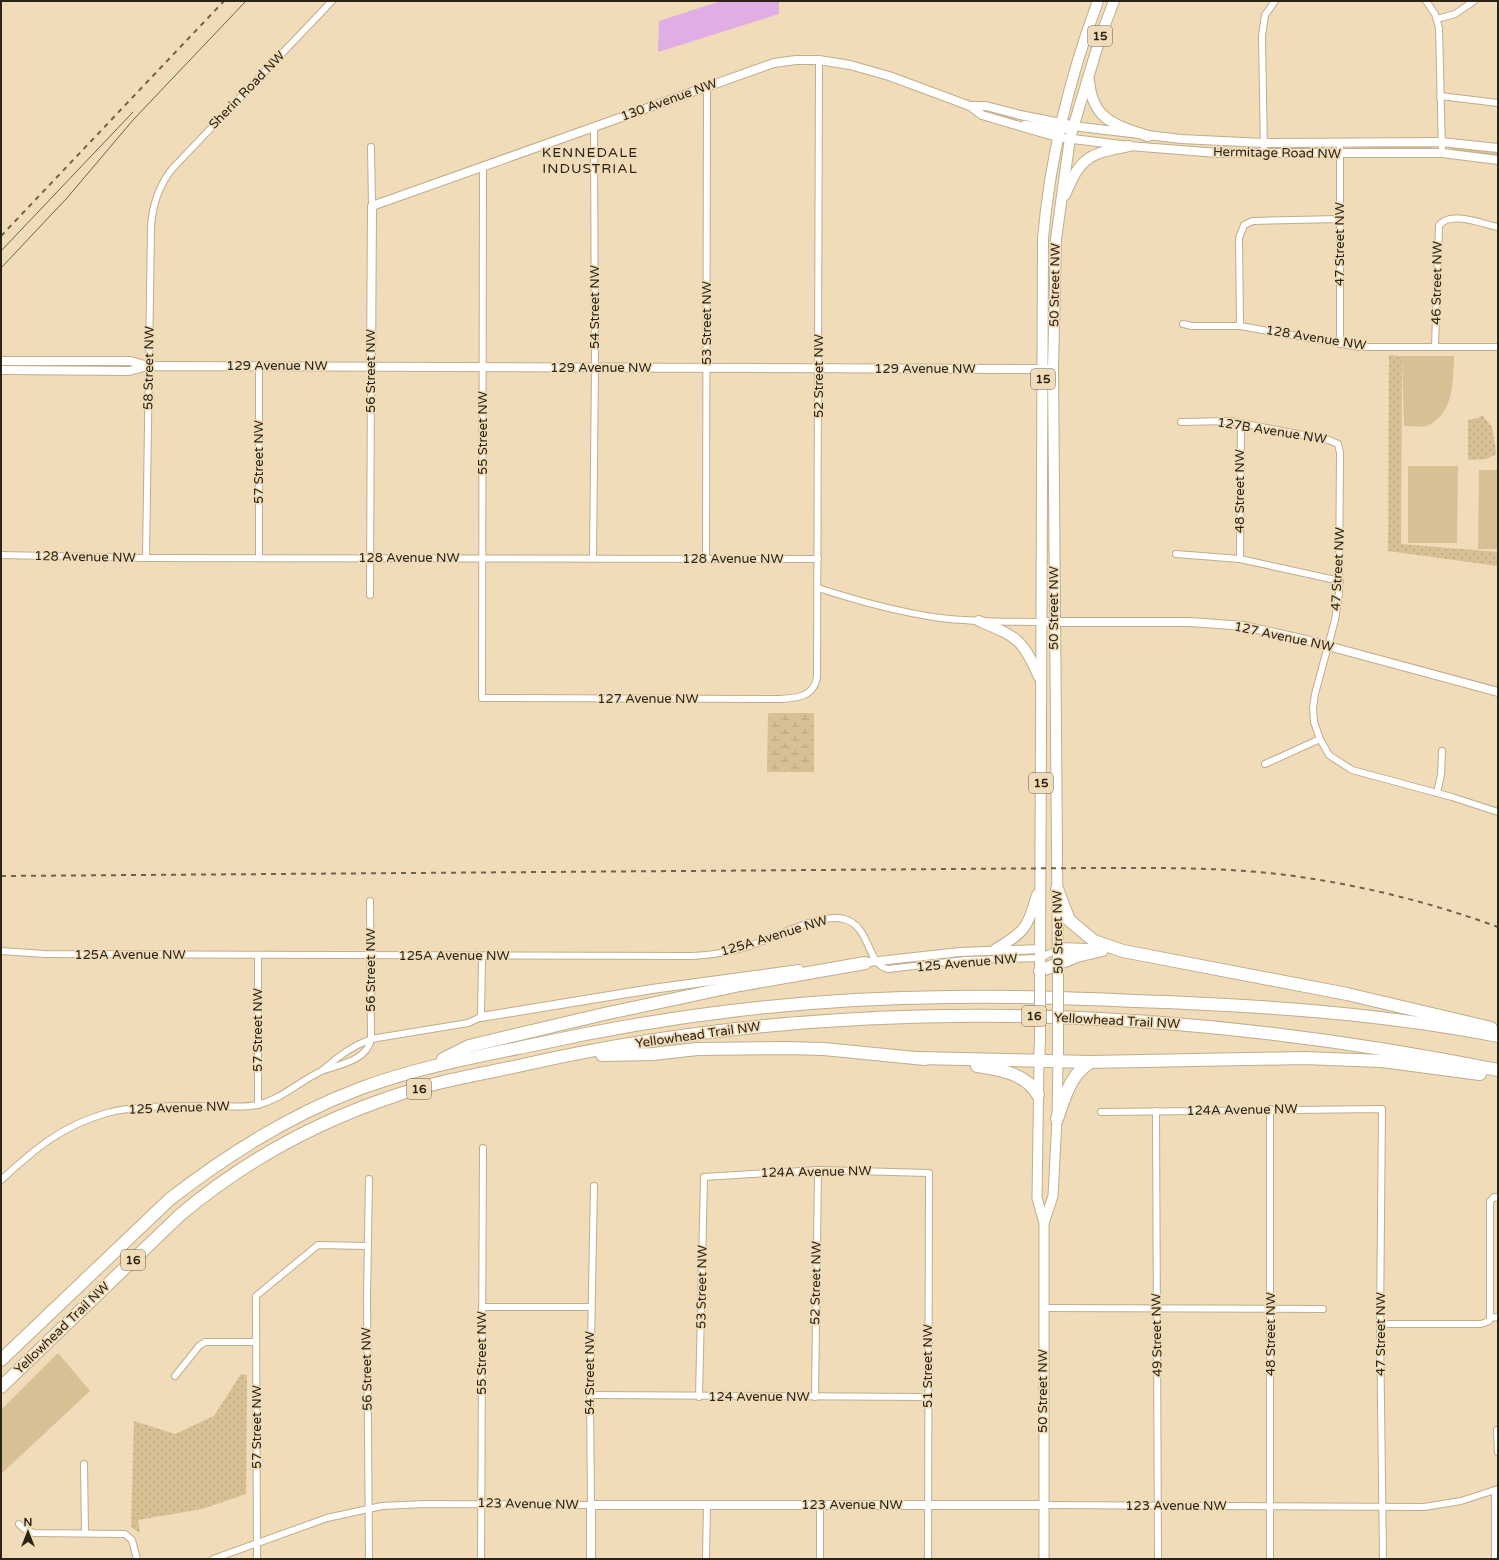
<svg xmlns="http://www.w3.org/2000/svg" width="1499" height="1560" font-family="'Varela Round',sans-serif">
	<defs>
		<pattern id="wetland-marsh" width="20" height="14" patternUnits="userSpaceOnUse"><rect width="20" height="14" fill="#d8c095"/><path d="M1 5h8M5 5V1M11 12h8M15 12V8" fill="none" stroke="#baa580"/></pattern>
		<pattern id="park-dots" width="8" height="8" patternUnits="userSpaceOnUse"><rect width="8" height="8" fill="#d8c095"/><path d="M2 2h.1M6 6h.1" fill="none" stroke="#baa580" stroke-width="1.8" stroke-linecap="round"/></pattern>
	</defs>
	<rect width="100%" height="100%" fill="#f0dcb8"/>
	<g fill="#d8c095">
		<path d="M1431,145V148L1427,149L1351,151V148Z"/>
		<path d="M1273,146L1324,147L1330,148V151L1273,149Z"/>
		<path d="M1452,146L1498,152V156L1456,150L1451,149Z"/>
		<path d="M1402,356H1454C1453,380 1454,413 1429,425C1423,428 1411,426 1404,426Z"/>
		<path d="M1408,466H1458L1457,543H1408Z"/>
		<path d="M1479,470H1498V549H1478Z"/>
		<path d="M58,1353L90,1391L1,1474V1410Z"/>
	</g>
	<path fill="url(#wetland-marsh)" d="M768,713H814V772H767Z"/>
	<g fill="url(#park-dots)">
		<path d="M1389,355L1402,356L1401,544L1498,552V566L1388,551Z"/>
		<path d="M1482,415L1492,427L1496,452L1495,455L1486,459L1468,460V420L1478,418Z"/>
		<path d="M241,1374L247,1375L246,1494L202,1509L138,1520L140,1533L131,1527L134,1421L175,1434L214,1416Z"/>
	</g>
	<path fill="#e0ade5" d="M721,1H779V14L658,52L659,21Z"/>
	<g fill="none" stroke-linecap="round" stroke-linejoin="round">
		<defs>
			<g id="minor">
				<path d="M1426,1L1435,14L1439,28L1442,153"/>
				<path d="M1437,19L1455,14L1474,1"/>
				<path d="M1440,96L1498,103"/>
				<path d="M371,147L372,206"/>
				<path d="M1264,154L1262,36L1265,15L1275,1"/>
				<path d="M483,168L482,698L780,699C797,698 814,697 817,677L819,60"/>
				<path d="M1183,324L1192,326H1240L1359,347H1498"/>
				<path d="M1240,326L1239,238L1244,225L1253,221L1340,219"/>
				<path d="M1340,344V144"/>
				<path d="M1435,347L1439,226C1448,210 1483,224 1498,227"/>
				<path d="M259,366V558"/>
				<path d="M1181,422L1230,421L1329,440L1338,444L1340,453L1339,593L1335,620L1315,694L1313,708L1314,722L1320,739"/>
				<path d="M1176,554L1240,559L1340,581"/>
				<path d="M1,555L146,558L818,559"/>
				<path d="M146,558L151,228C152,205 158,187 172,169L332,1"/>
				<path d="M593,558L595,368L594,127"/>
				<path d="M706,559L707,87"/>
				<path d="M1240,559L1241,423"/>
				<path d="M818,588C858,601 898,612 940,618C973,622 1007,622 1041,622"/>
				<path d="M370,595L371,367"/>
				<path d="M1265,764L1320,739L1329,755L1352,770L1452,797L1498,812"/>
				<path d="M1437,793L1441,775L1442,751"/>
				<path d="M1,951L45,954L692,956C709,955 727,953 743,948C770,941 819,912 844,919C871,926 866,964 888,969L965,960L1040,958L1058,949"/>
				<path d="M258,955V1105"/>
				<path d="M323,1070C338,1056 352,1046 371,1039L468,1023L481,1017L482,956"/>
				<path d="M1270,1109V1559"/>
				<path d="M1156,1111L1158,1559"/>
				<path d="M1101,1112L1382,1109L1380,1324L1383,1559"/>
				<path d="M369,1179L367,1297L369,1559"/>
				<path d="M1,1180C35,1149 61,1126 107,1113C142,1104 179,1107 215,1106C229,1106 243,1108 257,1105C283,1099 300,1080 324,1070C342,1064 367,1060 371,1039L370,901"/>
				<path d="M482,1307H591"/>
				<path d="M1043,1308L1323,1309"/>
				<path d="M1490,1318V1201L1494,1197L1498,1198"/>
				<path d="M1380,1324H1481L1489,1321L1490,1318L1498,1317"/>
				<path d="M175,1376L199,1346L205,1342H256"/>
				<path d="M590,1395L928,1397"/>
				<path d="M699,1397L704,1177L818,1170L929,1173L928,1559"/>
				<path d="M815,1397L818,1170"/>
				<path d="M1497,1430L1498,1452"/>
				<path d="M84,1464L85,1533"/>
				<path d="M1043,1505L1424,1507L1461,1501L1498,1489"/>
				<path d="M19,1524L24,1529L34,1533L125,1534L132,1540L137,1559"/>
				<path d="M213,1559L327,1518L382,1506L424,1504L591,1505L590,1395L594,1186"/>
				<path d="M257,1559L256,1296L318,1245L367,1246"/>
				<path d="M481,1559L483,1148"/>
				<path d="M706,1559L707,1505"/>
				<path d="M820,1559V1505"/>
				<path d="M1495,1559V1491"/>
			</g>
			<g id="tertiary">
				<path d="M970,106H986L1020,115L1081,127L1181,139L1264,143L1441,142L1498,148"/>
				<path d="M1025,125L1065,129"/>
				<path d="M1,361H130L148,366"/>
				<path d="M371,367L372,206L774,63L796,60H819L850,65L889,76L970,106L982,115L1057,137L1129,146L1218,153H1442L1498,160"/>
				<path d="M1,370L129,371L148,366L1048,369"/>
				<path d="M1041,622H1190L1244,626L1306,640L1498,692"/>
				<path d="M860,963L960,952L1040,949"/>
				<path d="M481,1017L652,989L799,969"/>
				<path d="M591,1559V1505H1043"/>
			</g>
			<g id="secondary">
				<path d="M1039,1061L1037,1198L1044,1223V1559"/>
				<path d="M1044,1223L1053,1196L1057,1119L1058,1062"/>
			</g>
			<g id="primary">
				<path d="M1089,80C1092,120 1115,125 1148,136"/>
				<path d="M1065,195C1081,156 1089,154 1129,146"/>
				<path d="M979,621C1017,637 1022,638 1039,677"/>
				<path d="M996,949C1026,931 1027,928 1037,895"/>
				<path d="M1058,971L1053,368L1056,239L1070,138L1100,38L1114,1"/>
				<path d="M1040,973L1043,239C1050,157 1069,79 1098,1"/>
				<path d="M1039,1061L1040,1040"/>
				<path d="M1058,1062V1042"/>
			</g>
			<g id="motorway">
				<path d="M1057,889L1069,920L1094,941L1123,951L1347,994L1491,1028"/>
				<path d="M1058,949L1088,950"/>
				<path d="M1040,971L1077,956L1102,950"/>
				<path d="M602,1055L653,1054L697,1049L786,1048L824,1049L925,1059"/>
				<path d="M918,1058L1091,1062L1304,1058L1382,1061L1480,1074"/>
				<path d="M443,1059L469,1046L604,1014L740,985L865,963"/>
				<path d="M977,1066C999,1069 1027,1074 1038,1095"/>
				<path d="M1057,1119C1065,1097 1070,1074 1091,1062"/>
				<path d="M1,1360L170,1199C228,1154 290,1115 359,1089C415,1068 474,1057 533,1045C668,1015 810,998 949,997C1011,996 1073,998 1135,1001C1257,1005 1378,1013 1498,1036"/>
				<path d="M1,1387L180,1215C243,1162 316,1122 394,1096C436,1081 483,1074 527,1064C847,992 1178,1006 1498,1070"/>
			</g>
		</defs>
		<use href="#minor" stroke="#c0ad8b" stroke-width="8"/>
		<use href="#tertiary" stroke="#c0ad8b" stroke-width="10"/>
		<use href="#secondary" stroke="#c0ad8b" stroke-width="11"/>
		<use href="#primary" stroke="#c0ad8b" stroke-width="12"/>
		<use href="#motorway" stroke="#c0ad8b" stroke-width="14"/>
		<use href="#minor" stroke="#fff" stroke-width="6"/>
		<use href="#tertiary" stroke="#fff" stroke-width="8"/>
		<use href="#secondary" stroke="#fff" stroke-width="9"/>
		<use href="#primary" stroke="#fff" stroke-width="10"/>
		<use href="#motorway" stroke="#fff" stroke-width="12"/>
		<g stroke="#6e634d" stroke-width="1">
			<path d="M1,251L133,112"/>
			<path d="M1,268L67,198L133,120L246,1"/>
		</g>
		<g stroke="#6e634d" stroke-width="2" stroke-dasharray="5 5" stroke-linecap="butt">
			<path d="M1,236L224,1"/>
			<path d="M1,876L1090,868C1153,868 1215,867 1278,874C1353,883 1427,901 1498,927"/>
		</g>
		<defs>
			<g id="primary-bridge">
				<path d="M1040,1040V973"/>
				<path d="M1058,1042V973"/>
			</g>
		</defs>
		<use href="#primary-bridge" stroke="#c0ad8b" stroke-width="12" stroke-linecap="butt"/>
		<use href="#primary-bridge" stroke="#fff" stroke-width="10"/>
	</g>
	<g text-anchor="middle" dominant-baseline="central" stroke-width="3.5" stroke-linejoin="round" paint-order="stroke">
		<g fill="#f0dcb8" stroke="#665b47" stroke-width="1">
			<rect x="1088" y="26" width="24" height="20" rx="3"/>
			<rect x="1031" y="369" width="24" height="20" rx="3"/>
			<rect x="1029" y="773" width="24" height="20" rx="3"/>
			<rect x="1022" y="1006" width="24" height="20" rx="3"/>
			<rect x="407" y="1079" width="24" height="20" rx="3"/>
			<rect x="121" y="1250" width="24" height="20" rx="3"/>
		</g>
		<g font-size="12" font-weight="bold" fill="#2b2416">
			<text x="1100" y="36">15</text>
			<text x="1043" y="379">15</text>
			<text x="1041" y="783">15</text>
			<text x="1034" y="1016">16</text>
			<text x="419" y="1089">16</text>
			<text x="133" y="1260">16</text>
		</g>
		<g font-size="13" fill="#2b2416" stroke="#f0dcb8">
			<text transform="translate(247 90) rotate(-46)">Sherin Road NW</text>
			<text transform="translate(669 100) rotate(-20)">130 Avenue NW</text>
			<text transform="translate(1277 153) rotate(1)">Hermitage Road NW</text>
			<text transform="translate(1340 244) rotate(-90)">47 Street NW</text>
			<text transform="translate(1437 283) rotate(-89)">46 Street NW</text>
			<text transform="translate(1055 285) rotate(-89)">50 Street NW</text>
			<text transform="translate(595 307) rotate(-90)">54 Street NW</text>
			<text transform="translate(707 323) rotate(-90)">53 Street NW</text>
			<text transform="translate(1316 338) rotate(9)">128 Avenue NW</text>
			<text x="277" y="366">129 Avenue NW</text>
			<text transform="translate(149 368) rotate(-89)">58 Street NW</text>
			<text x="601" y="368">129 Avenue NW</text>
			<text x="925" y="369">129 Avenue NW</text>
			<text transform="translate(371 371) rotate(-90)">56 Street NW</text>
			<text transform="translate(819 376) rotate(-90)">52 Street NW</text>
			<text transform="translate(1272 431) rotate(9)">127B Avenue NW</text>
			<text transform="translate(483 433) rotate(-90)">55 Street NW</text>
			<text transform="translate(259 462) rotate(-90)">57 Street NW</text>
			<text transform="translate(1240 491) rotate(-90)">48 Street NW</text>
			<text transform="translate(85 557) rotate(1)">128 Avenue NW</text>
			<text x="409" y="558">128 Avenue NW</text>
			<text x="733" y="559">128 Avenue NW</text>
			<text transform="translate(1338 569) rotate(-87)">47 Street NW</text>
			<text transform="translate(1054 608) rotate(-90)">50 Street NW</text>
			<text transform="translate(1284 637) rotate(12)">127 Avenue NW</text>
			<text x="648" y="699">127 Avenue NW</text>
			<text transform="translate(1058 932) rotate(-91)">50 Street NW</text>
			<text transform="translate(774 936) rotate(-17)">125A Avenue NW</text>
			<text x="130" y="955">125A Avenue NW</text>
			<text x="454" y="956">125A Avenue NW</text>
			<text transform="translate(967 963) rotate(-5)">125 Avenue NW</text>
			<text transform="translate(371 970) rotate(-90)">56 Street NW</text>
			<text transform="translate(1117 1021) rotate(3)">Yellowhead Trail NW</text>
			<text transform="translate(258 1030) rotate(-90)">57 Street NW</text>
			<text transform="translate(698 1035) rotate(-8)">Yellowhead Trail NW</text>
			<text transform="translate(179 1108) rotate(-2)">125 Avenue NW</text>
			<text transform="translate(1242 1110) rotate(-1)">124A Avenue NW</text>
			<text transform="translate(816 1172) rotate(-1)">124A Avenue NW</text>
			<text transform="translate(816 1283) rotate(-89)">52 Street NW</text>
			<text transform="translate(702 1287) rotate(-89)">53 Street NW</text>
			<text transform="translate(62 1328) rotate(-44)">Yellowhead Trail NW</text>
			<text transform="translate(1271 1334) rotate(-90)">48 Street NW</text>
			<text transform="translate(1381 1334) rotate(-90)">47 Street NW</text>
			<text transform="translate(1157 1335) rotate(-91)">49 Street NW</text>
			<text transform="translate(482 1353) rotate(-90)">55 Street NW</text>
			<text transform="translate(928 1366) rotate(-90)">51 Street NW</text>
			<text transform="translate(367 1369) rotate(-91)">56 Street NW</text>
			<text transform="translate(590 1373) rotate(-90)">54 Street NW</text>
			<text transform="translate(1043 1391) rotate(-90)">50 Street NW</text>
			<text x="759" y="1397">124 Avenue NW</text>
			<text transform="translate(257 1427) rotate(-90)">57 Street NW</text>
			<text transform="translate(528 1504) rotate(1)">123 Avenue NW</text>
			<text x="852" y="1505">123 Avenue NW</text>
			<text x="1176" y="1506">123 Avenue NW</text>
		</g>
		<g font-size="14" letter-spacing="1" fill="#2b2416" stroke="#f0dcb8">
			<text x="590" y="152">KENNEDALE<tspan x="590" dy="16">INDUSTRIAL</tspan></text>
		</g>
	</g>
	<rect width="1499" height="1560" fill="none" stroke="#2b2416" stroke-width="4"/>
	<g transform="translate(28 1532)" stroke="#f0dcb8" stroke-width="3" paint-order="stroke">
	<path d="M0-3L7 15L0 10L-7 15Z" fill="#2b2416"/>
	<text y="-6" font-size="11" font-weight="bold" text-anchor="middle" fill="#2b2416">N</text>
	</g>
</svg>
